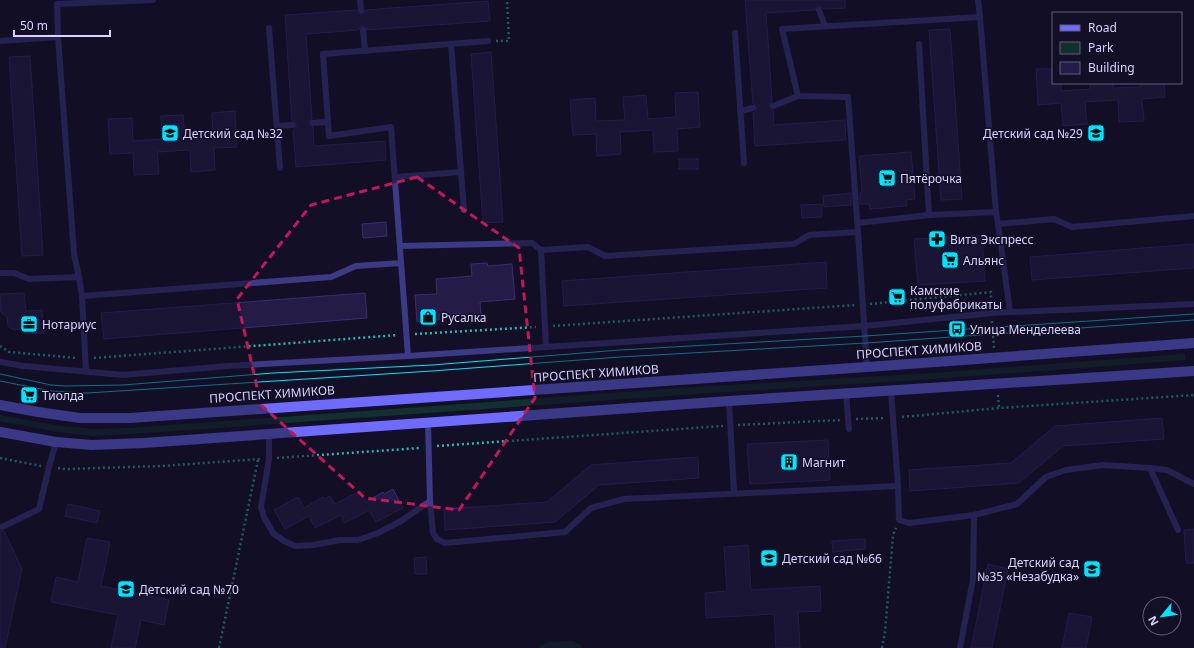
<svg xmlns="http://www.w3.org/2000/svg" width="1194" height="648" font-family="'Noto Sans',sans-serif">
	<rect width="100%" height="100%" fill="#130f26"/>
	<g fill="#12302f">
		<path d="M1185,354V360L933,379L681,395L131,434L92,436L58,432L0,421V415L59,426L93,429L130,428L681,388L933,373Z"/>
		<path d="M572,641L581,645L583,648H539L540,646L549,642Z"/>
	</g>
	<g fill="#241b47" stroke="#3b2d73">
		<path d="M745,0H845V8L824,9L819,6L816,7L815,10L766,13L772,101L769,106L770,109L773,110L774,125L845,120L846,140L755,146L753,113L756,111L757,107L756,105L753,104Z"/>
		<path d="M488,1L490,21L367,30L366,27L363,26L360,27L359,30L306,34L312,119L309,121V124L313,127L314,146L385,141L386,160L296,167L293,130L297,127V124L295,121H292L285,15L357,10L358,13L361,14L364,13L365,10Z"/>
		<path d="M950,29L962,199L941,200L929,30Z"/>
		<path d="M491,52L503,222L483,223L471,54Z"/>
		<path d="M30,56L43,255L22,256L9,57Z"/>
		<path d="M1036,69H1053V83H1061V91L1090,89V83H1113V88L1141,87V83H1164L1165,97L1142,99L1144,121L1119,122L1118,100L1085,102L1087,124L1063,126L1061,103L1038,105Z"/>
		<path d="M698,92L700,127L677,129L678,151L654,152L653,130L620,132L621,154L597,156L596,134L573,135L570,100L595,98L596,121L625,120L623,97L646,95L648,119L676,117L675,93Z"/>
		<path d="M235,111L237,147L214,148L215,170L191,172L190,150L157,152L159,174L134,175L133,153L110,154L108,119L132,118L133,141L162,139L161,116L183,115L185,138L213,136L212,113Z"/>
		<path d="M911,152L915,199L906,200L907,206L870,209L869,204H860V193L862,192L859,156Z"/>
		<rect x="679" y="159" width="19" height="10"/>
		<path d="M851,193V205L824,207L823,196Z"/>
		<path d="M822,204V217L802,218L801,205Z"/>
		<path d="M386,222L387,236L363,238L362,224Z"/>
		<path d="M982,235L985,281L918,285L914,239Z"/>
		<path d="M1194,244V268L1032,280L1030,257Z"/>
		<path d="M826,262L827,288L564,306L562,281Z"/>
		<path d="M487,263L488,266L512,264L515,299L480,302L481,315L463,316V313L439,315V320L417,322L415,295L437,294L436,279L472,276L471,264Z"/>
		<path d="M24,293L26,311L42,310L44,333L26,334L20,329L14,330L8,326L7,317L1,312L0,294Z"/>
		<path d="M365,293L367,318L104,339L101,313Z"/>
		<path d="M1162,418L1164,439L1063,446L1019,483L910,491L909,470L1011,463L1055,426Z"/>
		<path d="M828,440L830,480L750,484L747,444Z"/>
		<path d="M698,457L699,478L599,485L555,522L445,530L444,509L547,502L591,465Z"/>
		<path d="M393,489L403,508L376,522L369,510L345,523L341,515L315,528L309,516L285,529L274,510L298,497L304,508L323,497L324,499L330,496L335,504L360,491L366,502L383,492L384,494Z"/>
		<path d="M68,504L100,511L97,523L65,516Z"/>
		<path d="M1194,529V563H1186L1184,530Z"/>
		<path d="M0,531H4L22,569L5,648H0Z"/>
		<path d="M87,538L110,542L101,586L169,600L164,625L141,620L135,648H111L118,615L51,602L56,577L78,582Z"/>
		<path d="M865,539V549L833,552L832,541Z"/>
		<path d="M748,545L751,590L820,586L821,611L798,612L800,648H776L774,614L706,618L705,593L727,591L724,547Z"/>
		<path d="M426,557L427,574H415L414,558Z"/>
		<path d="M988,564L1008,569L992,648H971Z"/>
		<path d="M1069,613L1092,617L1086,648H1062Z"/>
	</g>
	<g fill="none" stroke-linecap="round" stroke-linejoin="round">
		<g stroke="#2fb8b0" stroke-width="2.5" stroke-dasharray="2 3" stroke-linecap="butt">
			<path d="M496,41H509L507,0"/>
			<path d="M870,304L991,292V306"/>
			<path d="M992,321L994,348"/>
			<path d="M553,326L855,305"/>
			<path d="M415,334L536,327"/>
			<path d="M0,346L9,352L77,358"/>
			<path d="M94,358L398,335"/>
			<path d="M998,395L999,408"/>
			<path d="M902,417L999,408L1194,395"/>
			<path d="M856,419L885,418"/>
			<path d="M738,425L841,420"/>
			<path d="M437,446L723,426"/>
			<path d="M0,458L41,466"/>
			<path d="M277,458L420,448"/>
			<path d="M58,468L66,469L162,466L260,459"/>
			<path d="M219,648L258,460"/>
			<path d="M882,648L885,632L893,535L896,528"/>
		</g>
		<g stroke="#3d3a85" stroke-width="6">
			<path d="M360,0L361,10"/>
			<path d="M819,10L825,26"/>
			<path d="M980,17L996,212"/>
			<path d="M269,28L280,168"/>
			<path d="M363,30L365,51"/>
			<path d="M735,33L744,163"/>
			<path d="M58,37L57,4L153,0"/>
			<path d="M0,41L58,37L74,254L79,277L29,279L14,273H0"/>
			<path d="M919,44L929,215"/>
			<path d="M773,106L798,96"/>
			<path d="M740,111L753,108"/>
			<path d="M313,123L328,122"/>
			<path d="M277,126L293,125"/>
			<path d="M461,172L464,210"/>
			<path d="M395,177L461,172L451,44"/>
			<path d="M858,223L929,215L996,212L998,224"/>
			<path d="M858,232L848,97L798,96L782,29L980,17L978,0"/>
			<path d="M400,246L532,243L541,250L588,247L605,256L794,244L809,235L858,232L867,367"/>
			<path d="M541,250L546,347"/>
			<path d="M79,277L82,296"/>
			<path d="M1010,312L998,224L1054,219L1072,227L1194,216"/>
			<path d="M408,356L391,127L329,136L323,54L488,41"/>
			<path d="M0,362L24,366L123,375L228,366L408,356L865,326L992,313L1194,304"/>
			<path d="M86,371L82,296L331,277L356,266L401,263"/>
			<path d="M846,394L849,429"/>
			<path d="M729,401L734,493"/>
			<path d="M269,433V459L261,507L264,517L273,533L284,541L295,546L313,545L340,540H358L378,533L401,521L430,501L428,423"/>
			<path d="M1150,468L1167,470L1194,484"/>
			<path d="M898,486L899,520L909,523L974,515L1017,504L1046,477L1066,470L1103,465L1150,468L1178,530"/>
			<path d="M430,501L433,533L437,539L445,543L565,532L591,508L624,499L898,486L891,391"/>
			<path d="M2,527L39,509L49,467L56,442"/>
			<path d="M960,648L973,579L974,515"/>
		</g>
		<g stroke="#6f6bff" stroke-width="10">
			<path d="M0,405L38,412L80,418H130L867,367L1194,343"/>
			<path d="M0,432L56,442L92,445L144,443L729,401L1194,371"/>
		</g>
		<g stroke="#00e5ff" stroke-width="1">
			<path d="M0,374L51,385L65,386L123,385L273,373L432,365L620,350L865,336L1194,314"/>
			<path d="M0,381L51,391L87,393L432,371L620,357L866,343L1194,320"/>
		</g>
	</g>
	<path d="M0 0H1194V648H0ZM417,177L519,248L535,398L459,510L365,498L261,405L237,299L311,205Z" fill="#130f26" fill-opacity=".55" fill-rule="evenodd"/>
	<path fill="none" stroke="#c2185b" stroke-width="3" stroke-dasharray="8 5" stroke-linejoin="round" d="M417,177L519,248L535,398L459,510L365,498L261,405L237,299L311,205Z"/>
	<defs>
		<symbol id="school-square" viewBox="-11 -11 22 22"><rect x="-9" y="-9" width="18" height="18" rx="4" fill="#00e5ff" stroke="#130f26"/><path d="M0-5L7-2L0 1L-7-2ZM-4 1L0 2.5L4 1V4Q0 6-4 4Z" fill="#111"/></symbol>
		<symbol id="supermarket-square" viewBox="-11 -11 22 22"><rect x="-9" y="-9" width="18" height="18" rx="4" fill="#00e5ff" stroke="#130f26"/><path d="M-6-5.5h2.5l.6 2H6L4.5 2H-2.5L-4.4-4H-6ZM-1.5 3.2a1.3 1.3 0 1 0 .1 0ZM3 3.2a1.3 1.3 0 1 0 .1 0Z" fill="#111"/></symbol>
		<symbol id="pharmacy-square" viewBox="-11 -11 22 22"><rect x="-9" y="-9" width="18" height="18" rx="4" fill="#00e5ff" stroke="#130f26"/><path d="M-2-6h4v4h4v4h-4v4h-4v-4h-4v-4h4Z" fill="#111"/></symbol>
		<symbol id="shop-square" viewBox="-11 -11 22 22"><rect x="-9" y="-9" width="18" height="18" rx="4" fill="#00e5ff" stroke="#130f26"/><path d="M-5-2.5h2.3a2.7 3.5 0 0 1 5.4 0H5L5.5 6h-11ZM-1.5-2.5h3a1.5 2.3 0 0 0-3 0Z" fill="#111"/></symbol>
		<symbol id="office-square" viewBox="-11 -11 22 22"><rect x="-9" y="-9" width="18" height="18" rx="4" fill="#00e5ff" stroke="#130f26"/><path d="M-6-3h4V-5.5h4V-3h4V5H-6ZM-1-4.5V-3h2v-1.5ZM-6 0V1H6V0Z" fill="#111"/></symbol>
		<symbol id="bus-square" viewBox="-11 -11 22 22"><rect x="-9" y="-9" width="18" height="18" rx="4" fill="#00e5ff" stroke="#130f26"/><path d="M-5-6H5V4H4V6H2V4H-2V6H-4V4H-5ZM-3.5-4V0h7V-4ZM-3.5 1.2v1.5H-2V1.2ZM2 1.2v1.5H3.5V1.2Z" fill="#111"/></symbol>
		<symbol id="building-square" viewBox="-11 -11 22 22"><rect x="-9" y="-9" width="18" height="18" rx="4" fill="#00e5ff" stroke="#130f26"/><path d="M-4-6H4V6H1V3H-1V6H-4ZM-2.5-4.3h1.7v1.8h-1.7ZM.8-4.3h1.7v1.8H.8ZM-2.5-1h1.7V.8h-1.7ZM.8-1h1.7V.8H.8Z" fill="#111"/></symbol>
	</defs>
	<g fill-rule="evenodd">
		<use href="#school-square" x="160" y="123" width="20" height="20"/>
		<use href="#school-square" x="1086" y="123" width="20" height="20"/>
		<use href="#supermarket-square" x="877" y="168" width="20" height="20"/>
		<use href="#pharmacy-square" x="927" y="229" width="20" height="20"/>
		<use href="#supermarket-square" x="940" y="250" width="20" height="20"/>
		<use href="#supermarket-square" x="887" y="287" width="20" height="20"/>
		<use href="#shop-square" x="418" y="307" width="20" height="20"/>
		<use href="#office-square" x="19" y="314" width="20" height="20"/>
		<use href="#bus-square" x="947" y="319" width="20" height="20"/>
		<use href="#supermarket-square" x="19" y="385" width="20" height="20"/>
		<use href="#building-square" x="779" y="452" width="20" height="20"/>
		<use href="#school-square" x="759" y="548" width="20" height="20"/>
		<use href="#school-square" x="1082" y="559" width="20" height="20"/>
		<use href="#school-square" x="116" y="579" width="20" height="20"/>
	</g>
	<g text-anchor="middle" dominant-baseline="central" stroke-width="3" stroke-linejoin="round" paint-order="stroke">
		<g font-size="12" fill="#d9d4ff" stroke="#130f26" text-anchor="start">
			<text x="183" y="133">Детский сад №32</text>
			<text x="1083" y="133" text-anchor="end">Детский сад №29</text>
			<text x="900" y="178">Пятёрочка</text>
			<text x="950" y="239">Вита Экспресс</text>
			<text x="963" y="260">Альянс</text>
			<text x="910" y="290">Камские<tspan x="910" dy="14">полуфабрикаты</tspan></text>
			<text x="441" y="317">Русалка</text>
			<text x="42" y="324">Нотариус</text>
			<text x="970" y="329">Улица Менделеева</text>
			<text x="42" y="395">Тиолда</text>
			<text x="802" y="462">Магнит</text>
			<text x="782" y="558">Детский сад №66</text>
			<text x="1079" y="562" text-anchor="end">Детский сад<tspan x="1079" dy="14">№35 «Незабудка»</tspan></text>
			<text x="139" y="589">Детский сад №70</text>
		</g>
		<g font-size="12" fill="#d9d4ff" stroke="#130f26">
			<text transform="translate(919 350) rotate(-4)">ПРОСПЕКТ ХИМИКОВ</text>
			<text transform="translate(596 373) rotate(-4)">ПРОСПЕКТ ХИМИКОВ</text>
			<text transform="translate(272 394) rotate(-4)">ПРОСПЕКТ ХИМИКОВ</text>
		</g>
	</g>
	<rect x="1052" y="12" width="130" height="72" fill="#130f26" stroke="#625e7d"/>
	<rect x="1060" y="25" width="20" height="6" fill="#6f6bff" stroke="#625e7d"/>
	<text x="1088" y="32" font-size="12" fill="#d9d4ff">Road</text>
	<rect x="1060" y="42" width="20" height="12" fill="#12302f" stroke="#625e7d"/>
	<text x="1088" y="52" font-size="12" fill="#d9d4ff">Park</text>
	<rect x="1060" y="62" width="20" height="12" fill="#241b47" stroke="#625e7d"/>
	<text x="1088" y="72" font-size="12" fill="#d9d4ff">Building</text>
	<g transform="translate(1162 616) rotate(241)"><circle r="19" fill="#130f26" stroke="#625e7d"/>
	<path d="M0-3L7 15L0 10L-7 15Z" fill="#00e5ff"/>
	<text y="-6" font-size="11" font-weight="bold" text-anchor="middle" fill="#d9d4ff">N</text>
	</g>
	<path d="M14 30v6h96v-6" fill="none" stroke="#d9d4ff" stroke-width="2"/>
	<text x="20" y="30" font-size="12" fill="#d9d4ff" stroke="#130f26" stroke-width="3" paint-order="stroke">50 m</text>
</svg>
